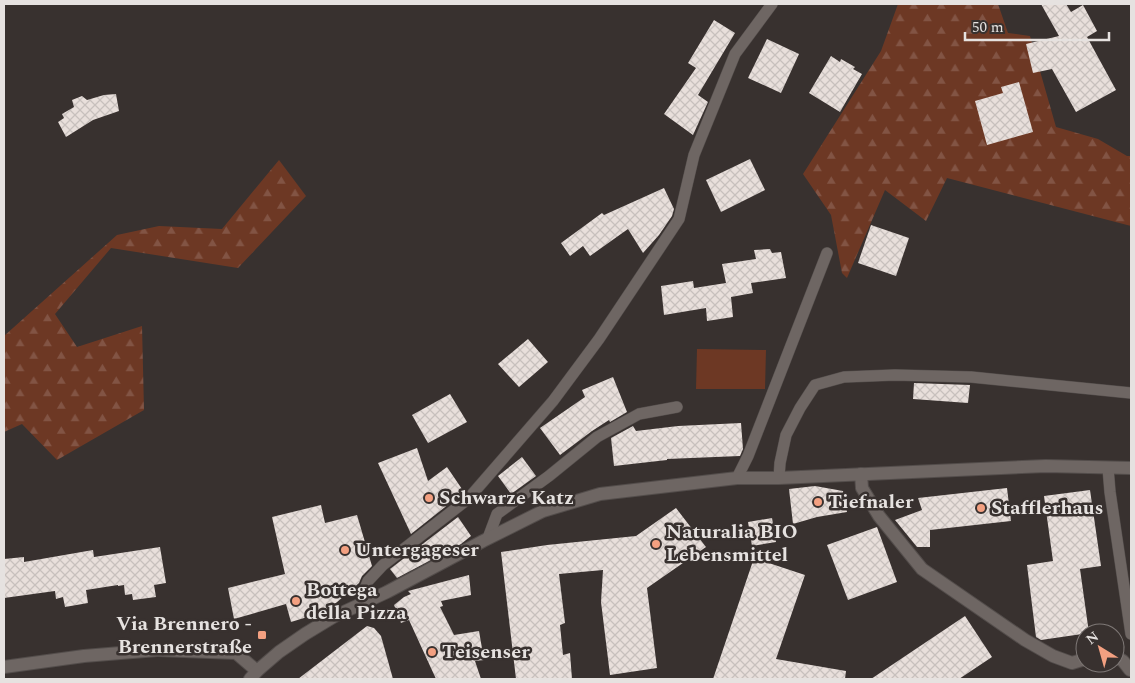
<svg xmlns="http://www.w3.org/2000/svg" width="1135" height="683" font-family="Spectral,serif">
	<defs>
		<pattern id="forest-firs" width="22" height="20" patternUnits="userSpaceOnUse" patternTransform="scale(1.25)"><rect width="22" height="20" fill="#6d3824"/><path d="M5 1l3.5 6h-7zM16 11l3.5 6h-7z" fill="#825444"/></pattern>
		<pattern id="building-cross-hatch" width="8" height="8" patternUnits="userSpaceOnUse" patternTransform="scale(1.25)"><rect width="8" height="8" fill="#e8dfdb"/><path d="M0 0l8 8M0 8l8-8" fill="none" stroke="#c7c0bd"/></pattern>
	</defs>
	<rect width="100%" height="100%" fill="#38312f"/>
	<g fill="url(#forest-firs)">
		<path d="M898,4H998L1008,33L1030,36L1056,127L1098,139L1127,156H1131V226L947,178L926,221L885,190L847,278L842,273L831,215L803,174L881,51Z"/>
		<path d="M279,160L306,196L238,268L111,248L55,314L77,347L142,326L144,410L57,460L22,424L4,432V336L117,235L159,226L222,229Z"/>
	</g>
	<path fill="#6d3824" d="M697,349L766,350L765,389H696Z"/>
	<g fill="url(#building-cross-hatch)">
		<path d="M1041,4H1066L1071,12L1083,5L1097,31L1087,37L1116,90L1076,112L1052,69L1033,73L1026,44L1059,36Z"/>
		<path d="M714,20L735,33L698,95L708,102L693,135L664,114L696,68L688,63Z"/>
		<path d="M767,39L799,54L781,93L748,78Z"/>
		<path d="M831,56L840,62L841,59L855,67L853,69L862,74L840,112L809,93Z"/>
		<path d="M1019,82L1033,132L987,145L975,101L1003,93L1001,87Z"/>
		<path d="M116,94L119,111L93,120L66,137L58,122L64,118L62,114L74,107L72,100L82,96L87,100L104,95Z"/>
		<path d="M750,159L765,190L721,212L706,180Z"/>
		<path d="M664,188L674,209L672,216L659,235L643,253L628,229L590,256L583,246L570,256L561,243L602,213L604,215Z"/>
		<path d="M871,225L909,238L896,276L858,263Z"/>
		<path d="M770,249L772,253L781,252L786,278L751,283L753,293L731,297L733,317L707,321L706,308L664,315L661,286L693,281L694,288L726,283L722,264L756,259L754,250Z"/>
		<path d="M528,339L548,362L519,387L498,364Z"/>
		<path d="M613,377L627,412L610,422L609,420L592,431L560,455L540,428L585,397L582,390Z"/>
		<path d="M914,383L970,385L968,403L913,399Z"/>
		<path d="M450,394L467,422L428,443L412,415Z"/>
		<path d="M741,423L743,449L740,456L667,459V460L614,466L611,438L633,426L636,431L678,426Z"/>
		<path d="M417,448L428,481L447,467L464,492L411,534L378,463Z"/>
		<path d="M522,457L536,476L511,494L498,476Z"/>
		<path d="M815,486L843,491L847,512L817,517L793,524L789,489Z"/>
		<path d="M1007,488L1011,521L930,530V547H917L895,520L922,510L918,498Z"/>
		<path d="M1090,490L1101,566L1080,569L1089,633L1041,640L1036,637L1027,565L1053,561L1044,496Z"/>
		<path d="M321,505L325,523L357,515L372,566L362,576L359,583L336,603L337,606L327,611L291,622L286,604L234,619L228,588L285,574L272,517Z"/>
		<path d="M676,508L706,547L647,588L657,668L610,675L601,602L603,570L559,574L565,623L560,625L563,655L570,653L572,679H516L501,552L547,545L636,536Z"/>
		<path d="M458,517L471,536L461,544L397,578L390,569Z"/>
		<path d="M772,518L776,542L752,546L748,522Z"/>
		<path d="M877,527L897,582L848,600L827,545Z"/>
		<path d="M160,547L166,583L154,585L156,597L133,600L132,594L125,595L124,585L118,586V585L86,590L88,603L65,607L63,597L56,599L55,591L4,598V559L24,557V562L93,550L94,557Z"/>
		<path d="M754,558L805,575L776,659L846,671L845,679H713Z"/>
		<path d="M469,575L471,595L441,601L443,606L440,607L454,635L479,631L484,660L475,661L481,679H436L409,620L401,623L394,605L404,597L411,594L408,591Z"/>
		<path d="M965,616L992,657L959,679H871Z"/>
		<path d="M367,626L374,628L381,636L393,679H298Z"/>
	</g>
	<g fill="none" stroke-linecap="round" stroke-linejoin="round">
		<defs>
			<g id="service">
				<path d="M1108,468L1110,492L1131,634"/>
				<path d="M737,478L748,456L827,253"/>
				<path d="M779,478L780,463L786,435L800,408L815,385L844,377L895,375L971,377L1131,393"/>
				<path d="M488,538L497,514L549,476L597,437L639,414L677,407"/>
				<path d="M367,601L364,591L368,581L383,565L468,499L553,401L599,339L679,219L694,155L735,54L772,4"/>
			</g>
			<g id="minor">
				<path d="M861,474L862,488L879,516L922,569L1025,640L1053,656L1072,663L1085,659"/>
				<path d="M158,650L236,653L257,671"/>
				<path d="M1115,656L1123,661L1130,670"/>
				<path d="M4,667L84,656L157,650"/>
			</g>
			<path id="tertiary" d="M250,679L257,671L279,652L305,634L333,617L387,592L483,541L543,511L600,494L737,478H779L1046,466L1131,468"/>
		</defs>
		<use href="#service" stroke="#534d4b" stroke-width="12"/>
		<use href="#minor" stroke="#534d4b" stroke-width="14"/>
		<use href="#tertiary" stroke="#534d4b" stroke-width="14"/>
		<use href="#service" stroke="#6e6663" stroke-width="11"/>
		<use href="#minor" stroke="#6e6663" stroke-width="12"/>
		<use href="#tertiary" stroke="#6e6663" stroke-width="12"/>
	</g>
	<g fill="#f3a081" stroke="#38312f" stroke-width="2">
		<circle cx="429" cy="498" r="5"/>
		<circle cx="818" cy="502" r="5"/>
		<circle cx="981" cy="508" r="5"/>
		<circle cx="656" cy="544" r="5"/>
		<circle cx="345" cy="550" r="5"/>
		<circle cx="296" cy="601" r="5"/>
		<rect x="257" y="630" width="10" height="10" rx="2.5"/>
		<circle cx="432" cy="652" r="5"/>
	</g>
	<g text-anchor="middle" dominant-baseline="central" stroke-width="5" stroke-linejoin="round" paint-order="stroke">
		<g font-size="20" font-weight="bold" fill="#e6e2e0" stroke="#38312f" text-anchor="start">
			<text x="439" y="498">Schwarze Katz</text>
			<text x="828" y="502">Tiefnaler</text>
			<text x="991" y="508">Stafflerhaus</text>
			<text x="666" y="532">Naturalia BIO<tspan x="666" dy="23">Lebensmittel</tspan></text>
			<text x="355" y="550">Untergageser</text>
			<text x="306" y="590">Bottega<tspan x="306" dy="23">della Pizza</tspan></text>
			<text x="252" y="624" text-anchor="end">Via Brennero -<tspan x="252" dy="23">Brennerstraße</tspan></text>
			<text x="442" y="652">Teisenser</text>
		</g>
	</g>
	<rect width="1135" height="683" fill="none" stroke="#e6e2e0" stroke-width="10"/>
	<g transform="translate(1100 648) rotate(323)"><circle r="24" fill="#38312f" stroke="#7e7876"/>
	<path d="M0-4L9 19L0 12L-9 19Z" fill="#f3a081"/>
	<text y="-8" font-size="14" font-weight="bold" text-anchor="middle" fill="#e6e2e0">N</text>
	</g>
	<path d="M965 32v8h144v-8" fill="none" stroke="#e6e2e0" stroke-width="2.5"/>
	<text x="972" y="32" font-size="15" fill="#e6e2e0" stroke="#38312f" stroke-width="4" paint-order="stroke">50 m</text>
</svg>
